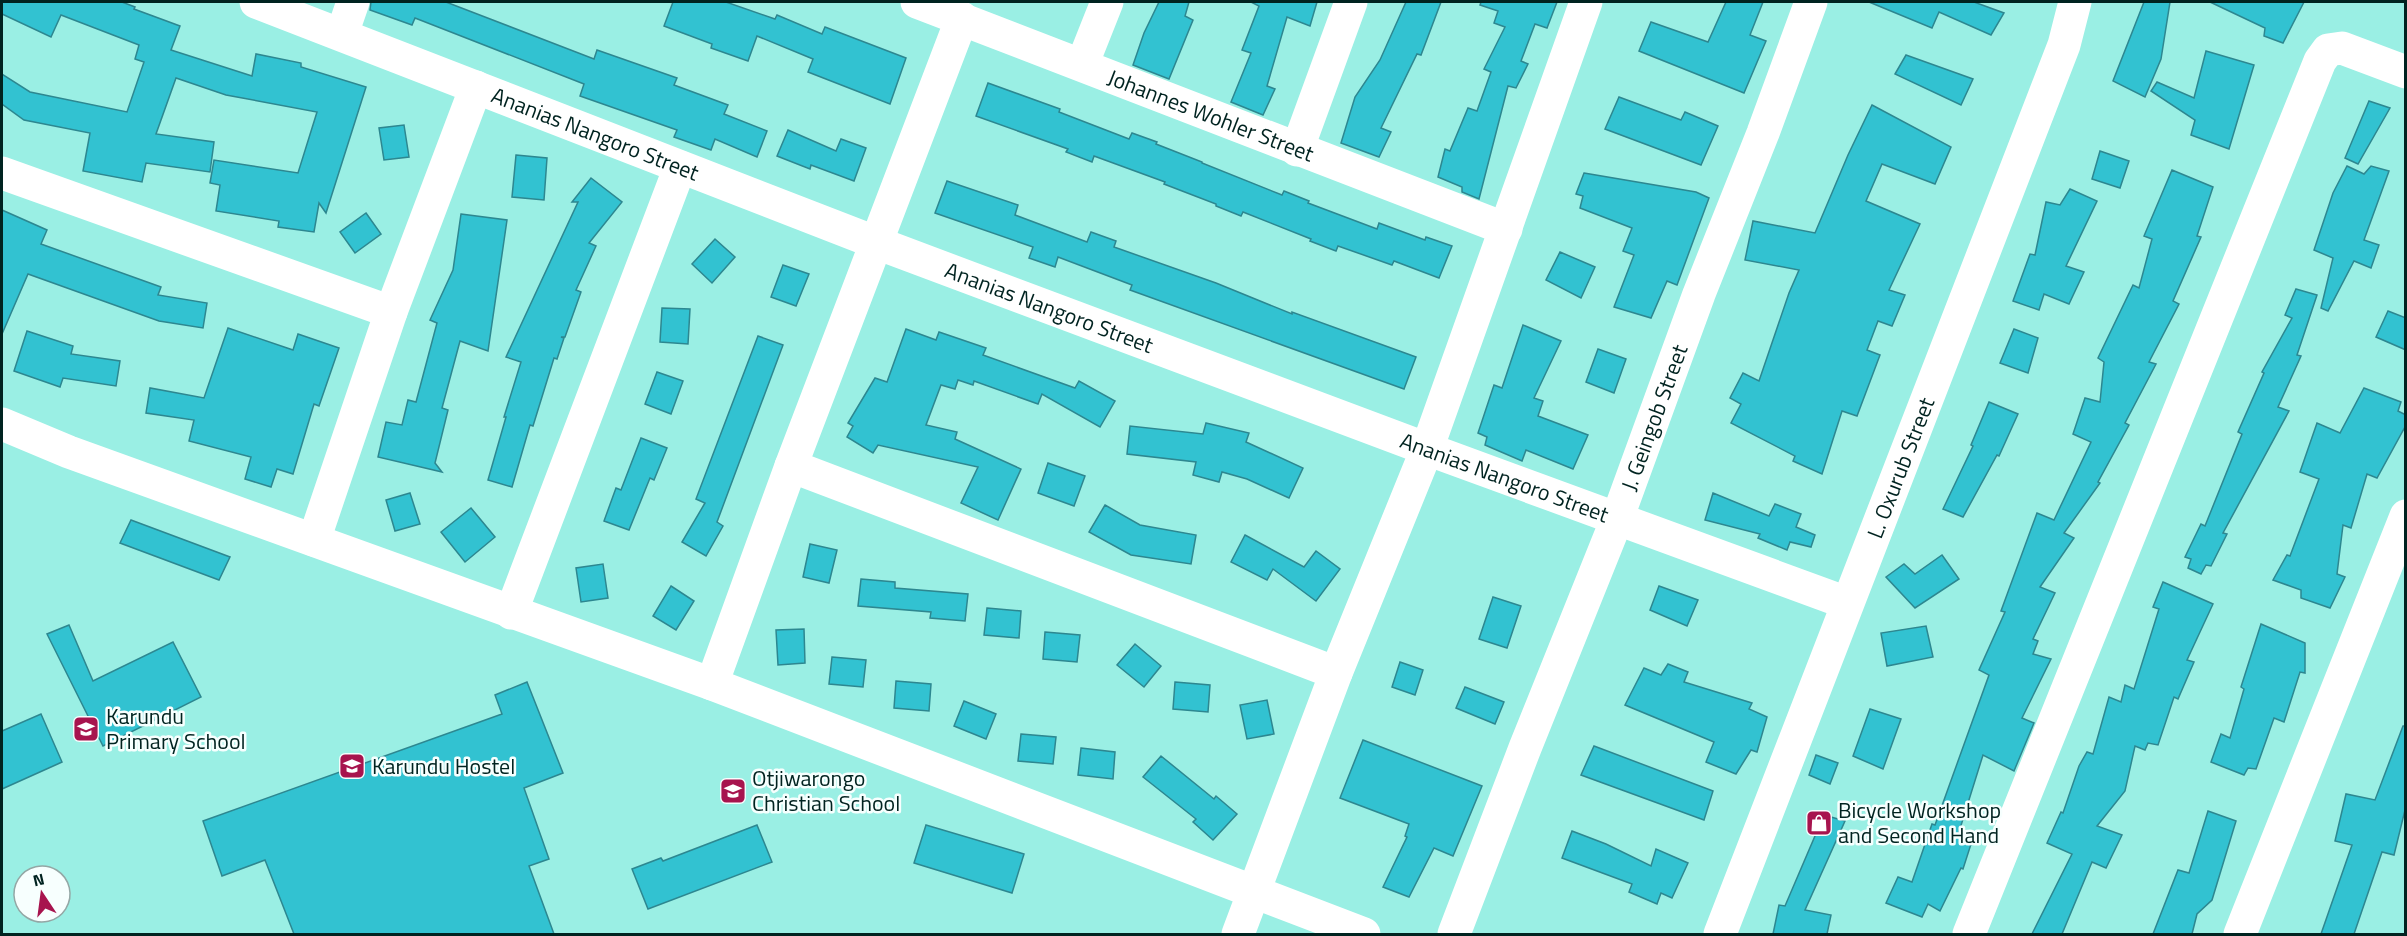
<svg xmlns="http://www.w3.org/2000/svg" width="2407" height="936" font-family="'Titillium Web',sans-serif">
	<rect width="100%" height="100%" fill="#9aefe4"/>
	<g fill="#32c2d1" stroke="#2d8790" stroke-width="1.5">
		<path d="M2,2H122L135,7L134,9L180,26L171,50L252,76L256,54L301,63V67L366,87L326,213L319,203L314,232L278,227L279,221L216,211L220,185L210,183L214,160L298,173L317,112L226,95L176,78L156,134L214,142L210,172L146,163L142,182L83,171L90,133L24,120L2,104V74L30,92L127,112L144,62L135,59L139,45L61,15L51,37L2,14Z"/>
		<path d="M371,2H446L594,59L597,50L677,78L674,85L728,105L724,114L767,131L757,157L715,139L711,150L674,137L677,130L580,96L584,84L415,18L412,25L370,10Z"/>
		<path d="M673,2H726L775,19L777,15L822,34L825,27L906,58L890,104L808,72L813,59L757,36L748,61L711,48L712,44L664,26Z"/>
		<path d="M1159,2H1189L1185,16L1193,20L1169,79L1133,65L1144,33Z"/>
		<path d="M1251,2H1317L1310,26L1287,17L1267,86L1275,89L1263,115L1231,102L1251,53L1242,50L1259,6Z"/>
		<path d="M1406,2H1441L1421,55L1417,54L1381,128L1391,132L1379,157L1341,143L1355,97L1380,60Z"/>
		<path d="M1481,2H1557L1547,28L1535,24L1521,61L1528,64L1516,88L1508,86L1479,199L1462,192V187L1438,177L1445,149L1450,151L1468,108L1477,111L1491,72L1484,69L1505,27L1494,23L1498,11L1480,5Z"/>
		<path d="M1726,2H1763L1750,35L1766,41L1744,93L1639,51L1651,22L1708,42Z"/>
		<path d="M1869,2H1974L2004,13L1991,35L1939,12L1932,28Z"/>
		<path d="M2144,2H2170L2161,59L2145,97L2113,81Z"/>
		<path d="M2210,2H2304L2283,43L2264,36L2265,28Z"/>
		<path d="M2206,51L2254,65L2229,149L2191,135L2195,120L2151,91L2157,82L2194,98Z"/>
		<path d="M1906,55L1973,79L1961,105L1895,74Z"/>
		<path d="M988,83L1060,109L1059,112L1129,139L1132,133L1157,142L1156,144L1202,162V163L1282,195L1284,191L1309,201L1308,203L1377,229L1379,223L1425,240L1426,237L1452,246L1439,278L1394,261L1392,265L1338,246L1336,251L1310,241L1311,239L1243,212L1241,216L1216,206V204L1164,184L1165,182L1094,156L1092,162L1066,152L1068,149L976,116Z"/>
		<path d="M1619,97L1681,120L1685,112L1718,126L1701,165L1605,129Z"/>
		<path d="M2369,101L2390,108L2358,164L2345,158Z"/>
		<path d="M1872,105L1951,147L1935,184L1882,164L1866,201L1920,224L1889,290L1905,295L1892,326L1878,321L1867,350L1880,355L1857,416L1842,411L1822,474L1793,461L1795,456L1731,423L1741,404L1730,398L1743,373L1759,381L1789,293L1799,270L1745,260L1753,221L1815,233L1848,155Z"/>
		<path d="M404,125L409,157L384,160L379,128Z"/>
		<path d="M788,130L836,151L841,139L866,148L854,181L811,165L810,169L777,156Z"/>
		<path d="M2100,151L2129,161L2120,188L2092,179Z"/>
		<path d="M516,155L547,158L544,200L512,197Z"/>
		<path d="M2347,166L2364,174L2371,166L2389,171L2364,240L2379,245L2371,268L2354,261L2328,311L2321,308L2333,258L2314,250L2333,193Z"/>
		<path d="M2172,170L2213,187L2197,236L2201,237L2173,301L2179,304L2149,362L2156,364L2125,423L2129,425L2098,482L2100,483L2064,533L2074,538L2040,587L2055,593L2033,639L2038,641L2033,654L2051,659L2022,718L2034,723L2014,771L1983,755L1958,835L1972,841L1963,869L1961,868L1940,911L1928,904L1922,917L1886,903L1898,877L1912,882L1932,824L1935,825L1989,675L1979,670L2005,612L2001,611L2037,513L2054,520L2091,442L2073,434L2085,398L2100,402L2104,362L2098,358L2133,285L2139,288L2152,239L2144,236Z"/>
		<path d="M1584,173L1696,192L1709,198L1677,285L1667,281L1651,318L1614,307L1634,255L1623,251L1632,228L1580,208L1583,196L1576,194Z"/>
		<path d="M591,178L622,202L589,243L596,246L576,290L581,292L565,337H561L564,338L557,359L554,358L533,426L530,425L512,487L488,480L506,417H504L521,362L506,357L578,202H572Z"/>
		<path d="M947,181L1018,205L1015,215L1087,242L1091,232L1116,241L1114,247L1216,283L1292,314V312L1416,357L1404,389L1130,290L1132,285L1058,257L1055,267L1029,258L1033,247L935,213Z"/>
		<path d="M2070,189L2097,201L2066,266L2084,272L2069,304L2044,294L2039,310L2013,301L2030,254L2035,255L2046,202L2060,205Z"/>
		<path d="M2,210L47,230L41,244L161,287L158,295L207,303L203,328L159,321L28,274L2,334Z"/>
		<path d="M366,213L381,234L355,253L340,232Z"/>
		<path d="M461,214L507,220L488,351L460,341L442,408L448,410L435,463L442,472L378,457L386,422L402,425L408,400L416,402L437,323L430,320L453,270Z"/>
		<path d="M715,239L735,257L712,283L692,264Z"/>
		<path d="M1560,252L1595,267L1581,298L1546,280Z"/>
		<path d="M783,265L809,274L796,306L771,297Z"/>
		<path d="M2296,289L2317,295L2297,355L2301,356L2278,407L2289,411L2223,533L2227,534L2211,566L2206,565L2201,574L2188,568L2191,559L2185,557L2201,524L2205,526L2242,434L2238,432L2264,373L2262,372L2292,318L2285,315Z"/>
		<path d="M662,308L690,309L688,344L660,342Z"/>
		<path d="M2388,311L2406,318V350L2376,337Z"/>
		<path d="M1523,325L1561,341L1534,398L1543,401L1538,416L1588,435L1573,469L1526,450L1522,461L1485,445L1487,437L1478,433L1494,385L1502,388Z"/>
		<path d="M228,328L293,350L298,334L339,348L319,406L314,404L293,474L277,469L271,487L245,479L251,457L189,441L194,420L146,413L150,388L204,398Z"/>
		<path d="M906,329L936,340L939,332L986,348L983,355L1075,388L1079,381L1115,401L1100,427L1042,394L1038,404L974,381L973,385L958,380L955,389L941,385L926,425L957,432L955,439L1021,469L998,520L961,503L978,467L878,445L873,453L847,437L853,426L848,423L875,378L887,382Z"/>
		<path d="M2014,329L2038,338L2028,373L2000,363Z"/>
		<path d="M27,331L73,346L71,354L120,361L116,386L63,378L60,387L14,371Z"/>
		<path d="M758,336L783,345L717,522L723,526L706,556L682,542L705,503L696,499Z"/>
		<path d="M1598,349L1626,359L1614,393L1586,382Z"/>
		<path d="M657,372L683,381L671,414L645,404Z"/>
		<path d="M2364,388L2401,402L2398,411L2406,415V425L2377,478L2367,474L2351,528L2343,525L2337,574L2345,577L2330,608L2301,598V590L2273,580L2287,555L2290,556L2319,479L2300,472L2317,423L2340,433Z"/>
		<path d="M1989,402L2018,414L1999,456L1997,455L1963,517L1943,509L1973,446L1971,445Z"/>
		<path d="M1206,423L1249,433L1246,442L1303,468L1289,498L1247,479L1222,472L1219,482L1193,475L1196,462L1127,454L1130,426L1203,434Z"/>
		<path d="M641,438L667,448L654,480L650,478L629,530L604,521L616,488L621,490Z"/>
		<path d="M1048,463L1085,476L1074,506L1038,493Z"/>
		<path d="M410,493L420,524L395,531L386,500Z"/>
		<path d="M1713,493L1769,516L1775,504L1801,514L1796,527L1815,535L1811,547L1790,542L1787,550L1758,538L1760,534L1705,520Z"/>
		<path d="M1105,505L1140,525L1196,535L1191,564L1131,555L1089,532Z"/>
		<path d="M471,508L495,537L465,562L441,532Z"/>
		<path d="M131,520L230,557L219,580L120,543Z"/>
		<path d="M1245,535L1304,567L1316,551L1340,569L1316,601L1273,569L1267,580L1231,562Z"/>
		<path d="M810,544L837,550L829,583L803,577Z"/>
		<path d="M1942,555L1959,579L1915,608L1886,577L1904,564L1915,574Z"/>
		<path d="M603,564L608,598L581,602L576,568Z"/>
		<path d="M861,579L895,582V588L968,594L965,621L930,618L931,612L858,606Z"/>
		<path d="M2163,582L2213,604L2187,660L2194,662L2178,699L2174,697L2158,745L2148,743L2145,750L2135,746L2125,791L2097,826L2122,835L2106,868L2092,862L2062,934H2032L2072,854L2047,843L2061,812L2063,813L2079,766L2087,752L2093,754L2109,697L2121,702L2125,685L2134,689L2159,609L2153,607Z"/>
		<path d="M671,586L694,601L676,630L653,616Z"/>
		<path d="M1659,586L1698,600L1687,626L1650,610Z"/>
		<path d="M1493,597L1521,606L1507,648L1479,639Z"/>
		<path d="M987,608L1021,611L1019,638L984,635Z"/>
		<path d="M2261,624L2305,643V673L2300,672L2284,722L2274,718L2256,769L2248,768L2244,775L2211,762L2221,734L2230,738L2244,689L2241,687Z"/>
		<path d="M69,625L93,681L173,642L201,697L103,746L47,634Z"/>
		<path d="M1926,626L1933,657L1887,666L1881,633Z"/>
		<path d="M804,629L805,663L778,665L776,630Z"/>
		<path d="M1045,632L1080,635L1077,662L1043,659Z"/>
		<path d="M1135,644L1161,666L1144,687L1117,665Z"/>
		<path d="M832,657L866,660L863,687L829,684Z"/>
		<path d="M1400,662L1423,670L1415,695L1392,687Z"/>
		<path d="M1668,664L1688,672L1684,682L1752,703L1749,709L1767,717L1757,752L1751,750L1736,774L1706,762L1714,742L1625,705L1644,668L1661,675Z"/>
		<path d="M896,681L931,684L929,711L894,708Z"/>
		<path d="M527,682L563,773L524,788L549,859L529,866L554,934H294L265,860L222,876L203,821L502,714L495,695Z"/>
		<path d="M1175,682L1210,685L1208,712L1173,709Z"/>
		<path d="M1465,687L1504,702L1495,724L1456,708Z"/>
		<path d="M1267,700L1274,734L1247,739L1240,705Z"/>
		<path d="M964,701L996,714L986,739L954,726Z"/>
		<path d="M1870,709L1901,719L1883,769L1853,756Z"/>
		<path d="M41,714L62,762L2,789V731Z"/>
		<path d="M2403,726H2406V806L2394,855L2382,852L2354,934H2321L2352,845L2335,841L2346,794L2375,800Z"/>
		<path d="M1021,734L1056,737L1053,764L1018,761Z"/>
		<path d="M1363,740L1482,786L1453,856L1434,848L1409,897L1383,887L1407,837L1405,836L1409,824L1340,798Z"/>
		<path d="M1594,746L1713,791L1704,820L1581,775Z"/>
		<path d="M1081,748L1115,752L1113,779L1078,775Z"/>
		<path d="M1816,755L1838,763L1830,784L1809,775Z"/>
		<path d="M1161,756L1214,799L1216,796L1237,814L1213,840L1193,822L1196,819L1143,777Z"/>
		<path d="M2208,811L2236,821L2212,900L2197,914L2192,934H2153L2178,870L2189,873Z"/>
		<path d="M1824,815L1845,821L1805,910L1831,915L1827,934H1773L1779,905L1785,906Z"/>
		<path d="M757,825L772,862L648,909L632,869L661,858L663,861Z"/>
		<path d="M926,825L1024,854L1012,893L914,863Z"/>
		<path d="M1572,831L1606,844L1651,866L1656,849L1688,863L1672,898L1661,893L1657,904L1629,892L1632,884L1562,858Z"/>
	</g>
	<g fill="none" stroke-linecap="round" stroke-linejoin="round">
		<g stroke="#fff" stroke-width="33">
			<path id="s1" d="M256,2L877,243L1427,449L1847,603"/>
			<path id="s2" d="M917,2L1506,229"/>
			<path d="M342,34L353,2"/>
			<path d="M1082,65L1107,2"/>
			<path d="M1297,150L1351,2"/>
			<path d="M2,173L391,312"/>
			<path d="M2,424L69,452L712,684L1364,934"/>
			<path d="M791,466L1336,673"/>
			<path d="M314,540L391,312L476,87"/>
			<path d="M511,613L680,167"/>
			<path d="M712,684L791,466L962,18"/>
			<path d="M1238,934L1336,673L1427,449L1586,2"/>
			<path id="s3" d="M1454,934L1525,748L1617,519L1699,294L1763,133L1811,2"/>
			<path id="s4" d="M1720,934L2064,45L2075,2"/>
			<path d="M1969,934L2320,61L2328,50L2342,48L2406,72"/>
			<path d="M2240,934L2406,516"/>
		</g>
	</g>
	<defs>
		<symbol id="school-square" viewBox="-11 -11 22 22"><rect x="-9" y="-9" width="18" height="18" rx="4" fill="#a7144e" stroke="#f7fffe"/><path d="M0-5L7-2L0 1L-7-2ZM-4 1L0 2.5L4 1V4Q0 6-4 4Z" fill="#fff"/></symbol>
		<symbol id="shop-square" viewBox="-11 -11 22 22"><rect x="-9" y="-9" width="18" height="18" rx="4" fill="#a7144e" stroke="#f7fffe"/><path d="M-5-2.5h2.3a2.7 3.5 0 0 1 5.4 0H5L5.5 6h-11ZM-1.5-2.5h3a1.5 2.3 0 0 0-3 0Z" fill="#fff"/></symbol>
	</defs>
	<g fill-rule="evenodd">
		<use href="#school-square" x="71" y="714" width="30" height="30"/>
		<use href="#school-square" x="337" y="751" width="30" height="30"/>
		<use href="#school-square" x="718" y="776" width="30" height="30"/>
		<use href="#shop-square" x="1804" y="808" width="30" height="30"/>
	</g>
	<g text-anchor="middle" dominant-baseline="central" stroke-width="5" stroke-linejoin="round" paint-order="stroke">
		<g font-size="22" fill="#002320" stroke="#f7fffe">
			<text stroke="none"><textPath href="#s2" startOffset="315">Johannes Wohler Street</textPath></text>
			<text stroke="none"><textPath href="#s1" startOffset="364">Ananias Nangoro Street</textPath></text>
			<text stroke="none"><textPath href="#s1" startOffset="850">Ananias Nangoro Street</textPath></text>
			<text stroke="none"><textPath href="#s3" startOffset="554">J. Geingob Street</textPath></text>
			<text stroke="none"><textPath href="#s4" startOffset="500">L. Oxurub Street</textPath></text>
			<text stroke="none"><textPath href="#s1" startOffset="1336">Ananias Nangoro Street</textPath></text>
		</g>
		<g font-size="22" fill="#002320" stroke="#f7fffe" text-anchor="start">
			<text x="106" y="716">Karundu<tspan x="106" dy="25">Primary School</tspan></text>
			<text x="372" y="766">Karundu Hostel</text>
			<text x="752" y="778">Otjiwarongo<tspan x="752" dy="25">Christian School</tspan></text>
			<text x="1838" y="810">Bicycle Workshop<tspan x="1838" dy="25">and Second Hand</tspan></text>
		</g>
	</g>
	<rect width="2407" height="936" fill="none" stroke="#002320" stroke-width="6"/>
	<g transform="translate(42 894) rotate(347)"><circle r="28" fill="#f7fffe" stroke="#94a7a5" stroke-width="1.5"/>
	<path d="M0-4.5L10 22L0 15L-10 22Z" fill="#a7144e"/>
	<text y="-9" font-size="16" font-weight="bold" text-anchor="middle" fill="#002320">N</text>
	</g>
</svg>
